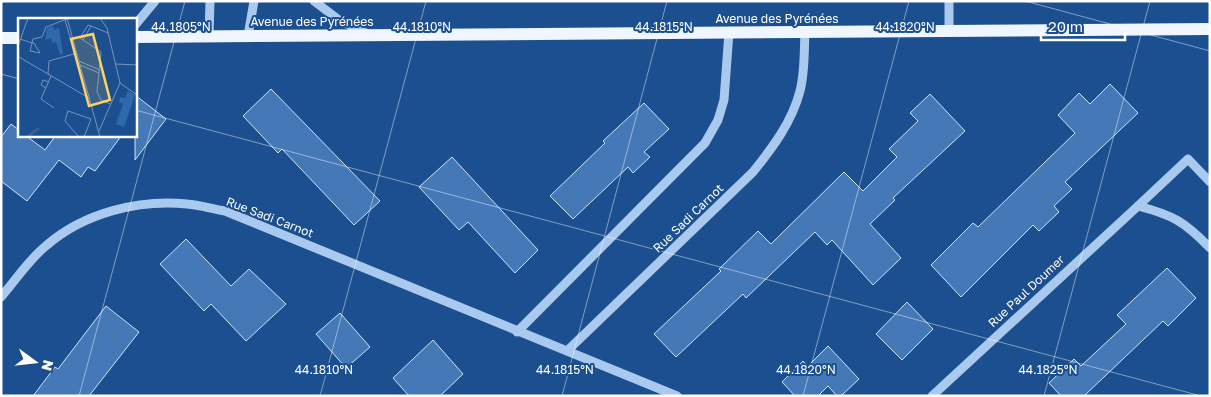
<svg xmlns="http://www.w3.org/2000/svg" width="1211" height="397" font-family="'Golos Text',sans-serif">
	<rect width="100%" height="100%" fill="#1b4f8f"/>
	<g fill="#4478b7" stroke="#cfe3fa">
		<path d="M1110,84L1138,113L1065,182L1072,189L1054,206L1059,212L1039,231L1033,225L961,297L931,265L973,223L978,227L1075,133L1058,115L1079,93L1090,104Z"/>
		<path d="M271,89L380,201L354,225L282,149L278,153L243,116Z"/>
		<path d="M930,94L965,131L893,198L895,200L870,224L901,258L873,285L832,240L827,245L815,232L746,298L743,294L676,357L654,334L721,271L719,269L758,231L771,244L844,172L863,191L897,157L889,149L918,121L910,113Z"/>
		<path d="M135,95L166,119L135,160Z"/>
		<path d="M644,103L669,129L644,152L650,157L633,173L628,167L573,219L550,196L605,143L603,141Z"/>
		<path d="M11,124L19,130V135H25L45,150L56,135H122L95,171L88,167L81,177L59,160L27,201L1,181V137Z"/>
		<path d="M452,157L538,250L515,273L468,222L459,230L419,187Z"/>
		<path d="M186,239L231,286L249,269L286,304L246,341L211,304L204,311L160,264Z"/>
		<path d="M1167,268L1196,298L1168,326L1163,321L1084,396H1061L1049,383L1074,359L1081,366L1126,324L1117,315Z"/>
		<path d="M907,302L933,329L902,360L876,334Z"/>
		<path d="M106,306L139,332L89,396H33L55,367L58,369Z"/>
		<path d="M340,313L370,347L346,368L316,334Z"/>
		<path d="M433,340L463,374L440,396H409L393,378Z"/>
		<path d="M828,346L859,379L841,396H837L828,386L818,396H795L782,382L803,361L808,366Z"/>
	</g>
	<g fill="none" stroke-linecap="round" stroke-linejoin="round">
		<g stroke="#a9c9ee" stroke-width="9">
			<path d="M314,1L339,20L368,34"/>
			<path d="M135,25L155,1"/>
			<path d="M949,31V1"/>
			<path d="M209,36L210,1"/>
			<path d="M248,36L254,1"/>
			<path d="M1138,206L1188,159L1210,182"/>
			<path d="M1,297C16,280 29,259 47,245C84,213 139,199 187,204C200,205 212,209 225,211L677,396"/>
			<path d="M517,332L705,143L718,120L724,100L729,32"/>
			<path d="M567,351L753,172C773,147 792,122 800,91C805,72 804,51 805,32"/>
			<path d="M932,396L1138,206C1173,215 1185,222 1210,248"/>
		</g>
		<g stroke="#f0f6ff" stroke-width="12">
			<path d="M135,37L1210,29"/>
			<path d="M1,38H19"/>
		</g>
	</g>
	<path fill="none" stroke="#fff" stroke-width="1" stroke-opacity="0.45" d="M1025,1L1210,51M1,74L19,79M135,110L1201,396M79,396L185,1M320,396L426,1M562,396L667,1M803,396L909,1M1044,396L1150,1"/>
	<g text-anchor="middle" dominant-baseline="central" stroke-width="4" stroke-linejoin="round" paint-order="stroke">
		<g font-size="12" fill="#fff" stroke="#1b4f8f">
			<text x="777" y="18">Avenue des Pyrénées</text>
			<text x="312" y="21">Avenue des Pyrénées</text>
			<text transform="translate(270 217) rotate(21)">Rue Sadi Carnot</text>
			<text transform="translate(688 218) rotate(-44)">Rue Sadi Carnot</text>
			<text transform="translate(1026 291) rotate(-43)">Rue Paul Doumer</text>
		</g>
	</g>
	<g transform="translate(18 18)">
		<rect width="119" height="119" fill="#1b4f8f"/>
		<path d="M35,8L36,12L41,10L45,36L42,37L38,24L34,25L33,20L27,22L29,10ZM110,73L117,77L106,109L98,106L105,86L101,84L102,79L107,80Z" fill="#2e69ad"/>
		<path fill="none" stroke="#3c6290" stroke-width="2.5" d="M9,119L21,110"/>
		<path fill="none" stroke="#7695bc" stroke-width="1" d="M49,0L82,119M47,2L57,36M90,15L73,8L65,22L83,34L79,74L83,82L92,86M2,21L14,25H16L22,35L12,33L15,21L24,19L28,9L49,1M65,22L62,20L70,7L73,8M0,28L10,0M1,39L71,80M61,43L82,52M98,46L119,47M62,47L81,55M30,56L31,43L59,35M33,58L23,81L36,90M102,65L119,77M28,70L23,67L25,62L31,64M81,113L102,65L89,10L82,0M61,119L47,103L50,93L73,101L66,119"/>
		<path fill="#ffd166" fill-opacity="0.15" stroke="#ffd166" stroke-width="2.5" d="M75,16L92,82L71,88L53,21Z"/>
		<rect width="119" height="119" fill="none" stroke="#fff" stroke-width="2.5"/>
	</g>
	<g font-size="12" text-anchor="middle" fill="#fff" stroke="#1b4f8f" stroke-width="4" stroke-linejoin="round" paint-order="stroke">
		<text x="181" y="31">44.1805°N</text>
		<text x="422" y="31">44.1810°N</text>
		<text x="664" y="31">44.1815°N</text>
		<text x="905" y="31">44.1820°N</text>
		<text x="324" y="374">44.1810°N</text>
		<text x="565" y="374">44.1815°N</text>
		<text x="806" y="374">44.1820°N</text>
		<text x="1048" y="374">44.1825°N</text>
	</g>
	<rect width="1211" height="397" fill="none" stroke="#ffffff" stroke-width="5"/>
	<g transform="translate(35 362) rotate(105)" stroke="#1b4f8f" stroke-width="4" paint-order="stroke">
	<path d="M0-4L9 19L0 12L-9 19Z" fill="#ffffff"/>
	<text y="-8" font-size="14" font-weight="bold" text-anchor="middle" fill="#ffffff">N</text>
	</g>
	<path d="M1041 32v8h84v-8" fill="none" stroke="#ffffff" stroke-width="2.5"/>
	<text x="1048" y="32" font-size="15" fill="#ffffff" stroke="#1b4f8f" stroke-width="4" paint-order="stroke">20 m</text>
</svg>
